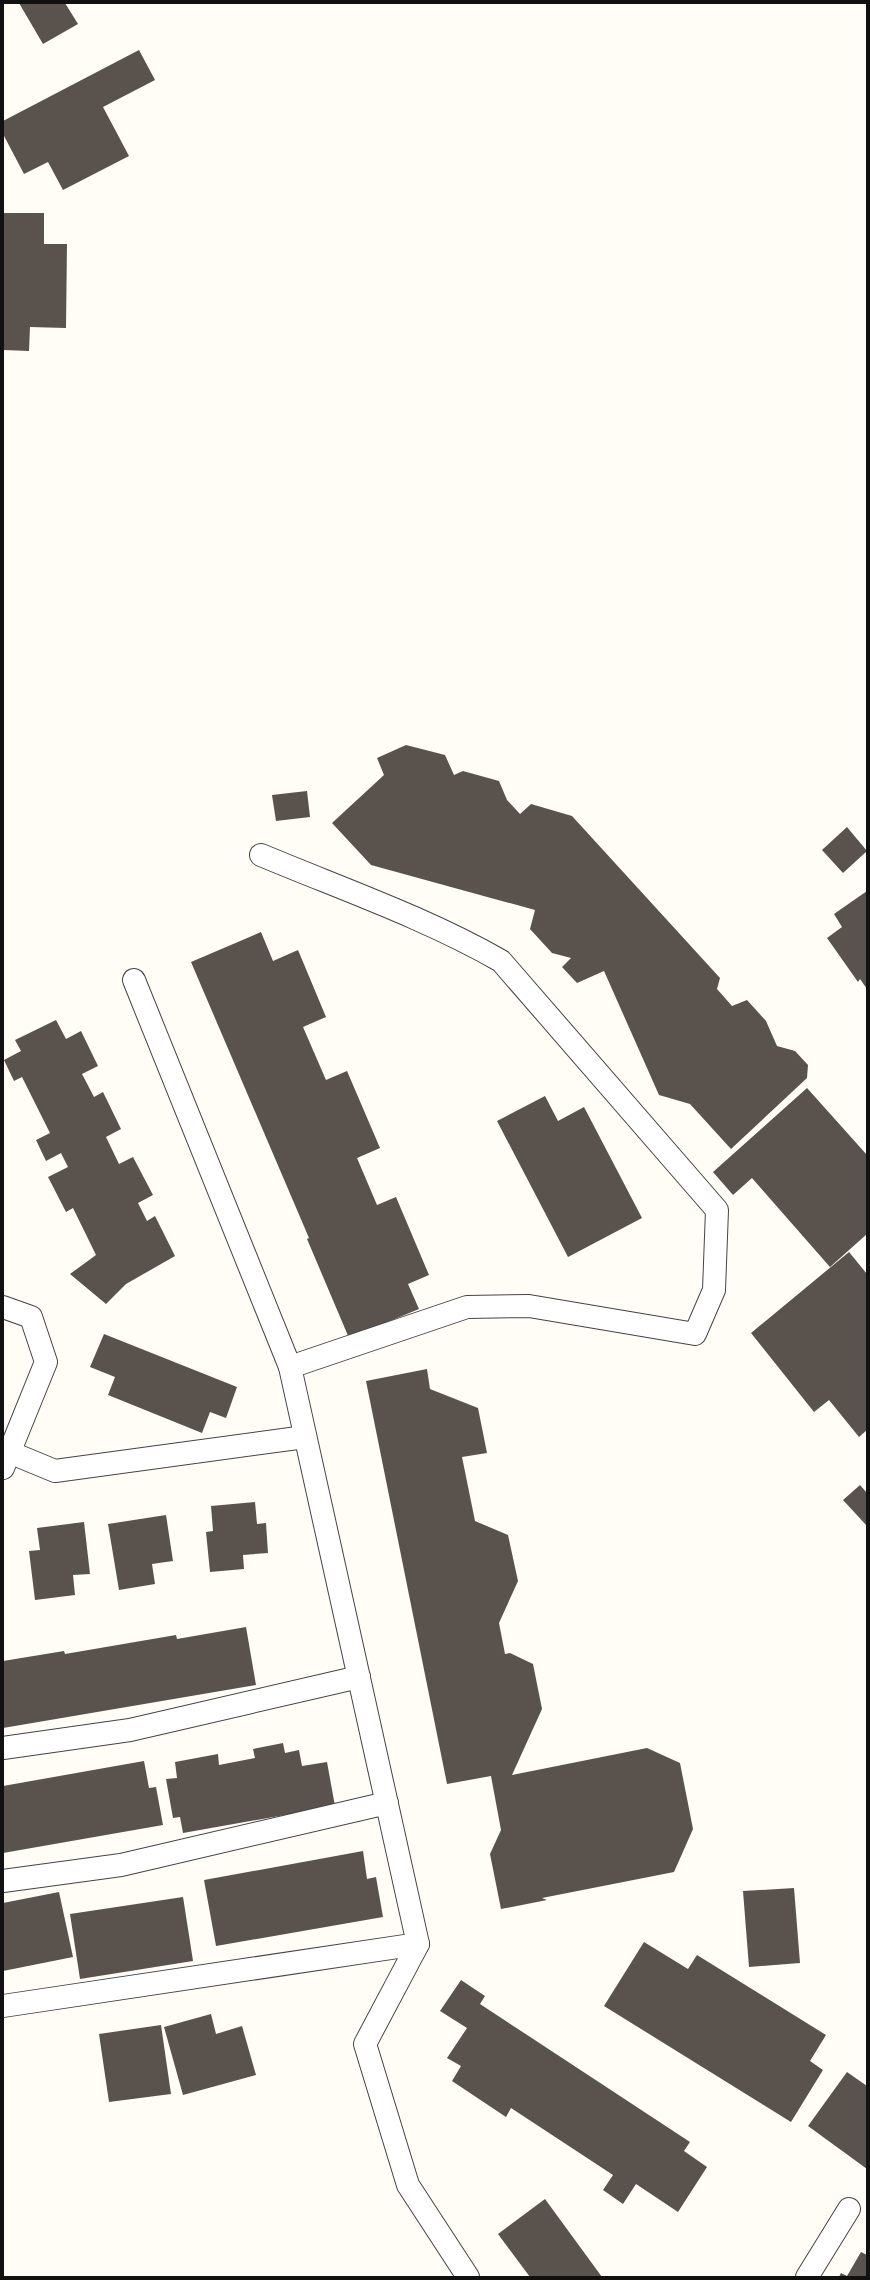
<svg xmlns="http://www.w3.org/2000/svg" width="870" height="2280" font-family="Literata,serif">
	<rect width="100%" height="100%" fill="#fffdf5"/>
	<g fill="#5a524d">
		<path d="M19,3H65L78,24L43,44Z"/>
		<path d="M139,50L155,80L103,107L129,156L63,190L48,162L24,174L3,134V121Z"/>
		<path d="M3,213H44V244H67L66,328L30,327L29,351L3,350Z"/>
		<path d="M406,745L445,755L454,775L463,771L499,781L507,800L520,814L531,804L572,816L720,978L717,989L732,1006L747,1000L766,1021L777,1046L795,1051L808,1065L807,1078L731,1149L690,1104L659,1095L604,971L577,983L562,967L571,958L552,953L530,929L535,910L371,865L332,823L384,775L377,758Z"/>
		<path d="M307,791L310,817L276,821L272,795Z"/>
		<path d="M847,827L867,851L843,873L822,850Z"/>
		<path d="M867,891V989L860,979L858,982L827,938L842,927L834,914Z"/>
		<path d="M261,932L273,961L298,950L326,1017L303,1027L326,1080L347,1071L380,1148L357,1158L377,1205L396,1197L429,1275L408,1284L419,1309L349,1338L307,1239L309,1238L191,962Z"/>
		<path d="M56,1020L66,1039L81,1031L98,1066L82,1074L94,1097L103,1092L121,1129L106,1137L119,1164L133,1157L153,1195L138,1203L147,1221L155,1216L175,1256L126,1284L106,1304L70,1274L96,1255L73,1208L66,1212L48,1177L68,1167L61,1153L46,1161L36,1140L50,1133L22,1077L14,1081L4,1060L21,1051L15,1040Z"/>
		<path d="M807,1088L867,1155V1234L830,1267L752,1178L733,1195L713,1172Z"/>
		<path d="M545,1096L558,1121L584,1107L642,1218L568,1257L497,1121Z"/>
		<path d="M849,1252L867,1274V1430L859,1437L829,1400L814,1412L751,1333Z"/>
		<path d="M104,1334L237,1387L226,1418L210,1412L202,1433L108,1395L115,1377L90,1367Z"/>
		<path d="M427,1369L430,1389L478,1408L487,1453L462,1457L475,1521L508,1535L518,1581L499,1623L505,1654L510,1653L533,1664L542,1709L512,1775L647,1748L680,1763L693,1829L674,1872L542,1898L547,1900L501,1909L490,1854L501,1830L491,1776L447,1784L366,1381Z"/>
		<path d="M860,1485L867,1493V1526L843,1500Z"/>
		<path d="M255,1502L257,1524L266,1523L268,1553L243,1555L244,1569L210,1572L206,1532L213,1531L211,1506Z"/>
		<path d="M166,1515L173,1561L152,1564L155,1584L119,1590L108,1524Z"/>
		<path d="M84,1522L90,1574L73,1575L75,1595L35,1600L29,1551L40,1550L37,1528Z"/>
		<path d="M246,1627L256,1685L3,1728V1661L64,1651L65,1654L176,1635L177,1639Z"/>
		<path d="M283,1743L285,1753L299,1750L302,1766L327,1762L335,1806L183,1833L180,1817L173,1818L166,1779L177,1778L175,1762L218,1754L219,1765L255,1758L253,1749Z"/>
		<path d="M144,1761L149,1788L156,1787L163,1825L3,1853V1786Z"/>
		<path d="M363,1851L367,1879L376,1877L383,1917L216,1946L204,1880Z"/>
		<path d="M794,1888L800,1963L749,1967L743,1891Z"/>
		<path d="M59,1892L73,1957L3,1971V1903Z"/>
		<path d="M183,1897L193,1961L80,1979L70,1914Z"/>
		<path d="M644,1942L688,1969L697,1955L826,2035L810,2061L823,2070L791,2122L604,2006Z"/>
		<path d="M461,1980L485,1996L480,2004L690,2142L684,2151L707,2167L678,2212L636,2184L623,2204L603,2190L613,2175L511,2108L506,2117L452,2081L461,2066L447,2058L467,2028L440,2011Z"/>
		<path d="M211,2014L216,2034L242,2026L256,2075L183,2095L164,2027Z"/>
		<path d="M161,2025L171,2094L109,2102L99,2034Z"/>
		<path d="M847,2072L867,2086V2169L808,2126Z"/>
		<path d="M545,2199L602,2277H530L498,2234Z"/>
		<path d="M861,2252L867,2255V2277H839L841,2273L847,2276Z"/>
	</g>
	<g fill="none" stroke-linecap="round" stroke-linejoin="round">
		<defs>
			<g id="street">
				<path d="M261,855C342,889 426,918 501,961L717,1210L714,1290L695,1334L529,1306L467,1307L290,1367"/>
				<path d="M3,1307L31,1317L46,1362L3,1468"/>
				<path d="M9,1452L55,1471L305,1437"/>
				<path d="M3,1748L130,1730L359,1677"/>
				<path d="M3,1881L121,1865L387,1803"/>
				<path d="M418,1944L365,2044L408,2185L468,2277"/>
				<path d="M3,2006L418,1944L290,1367L134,980"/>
				<path d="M807,2277L849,2209"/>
			</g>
		</defs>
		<use href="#street" stroke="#444" stroke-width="24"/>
		<use href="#street" stroke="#fff" stroke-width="22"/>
	</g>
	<rect width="870" height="2280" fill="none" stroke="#111111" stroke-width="8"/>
</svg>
